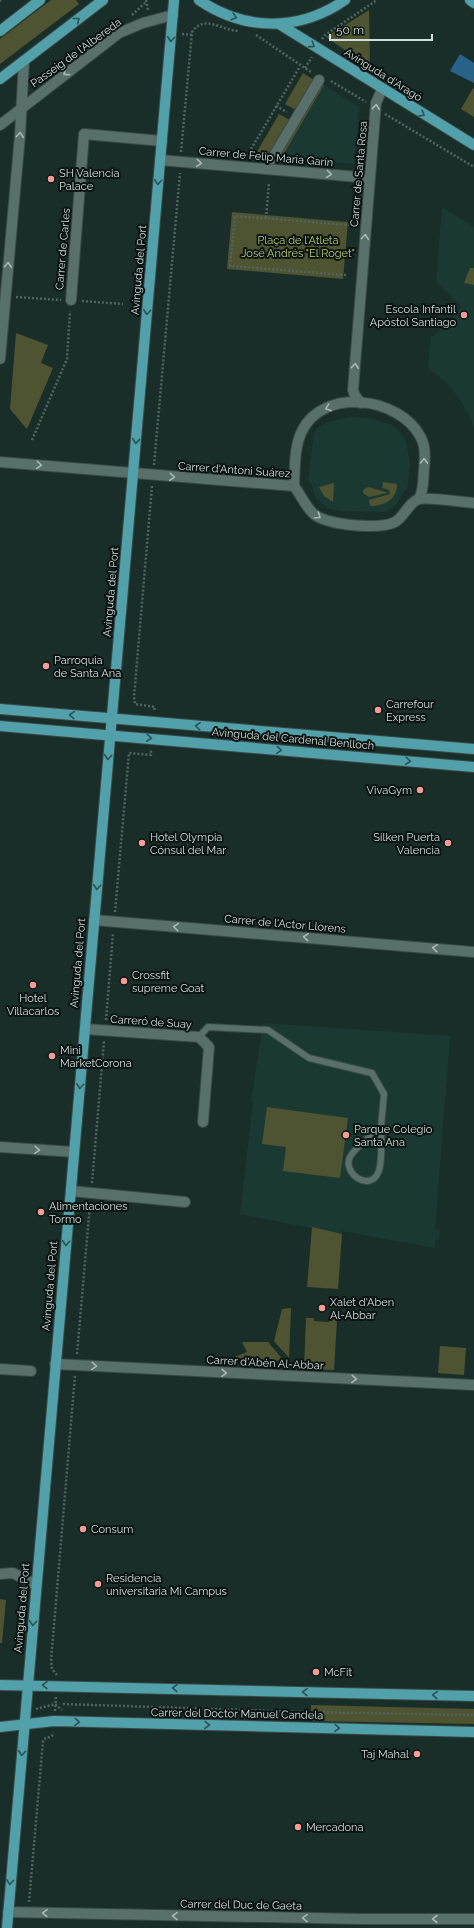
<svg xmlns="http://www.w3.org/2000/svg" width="474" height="1928" font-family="Raleway,sans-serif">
	<rect width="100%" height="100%" fill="#1a2e29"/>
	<g fill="#1b3933">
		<path d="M324,85L359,107L354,164L282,157Z"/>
		<path d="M442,207L474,227V428L470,417L458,396L445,381L428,368V366L431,335L433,337L462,307L436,282Z"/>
		<path d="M351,417L374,419L392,425L397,429L406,441L410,464L407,490L404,491L395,506L385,512L341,511L327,508L316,498L311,483L308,481L314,433L318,428L328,422Z"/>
		<path d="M263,1023L450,1036L435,1229L440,1230L439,1240H436L435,1248L342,1231V1234L240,1214L253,1103L251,1101Z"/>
	</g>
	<g fill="#4e5431">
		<path d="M51,0H76L79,4L0,64V39Z"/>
		<path d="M369,10L370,67L326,37Z"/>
		<path d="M303,73L314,80L296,110L285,104Z"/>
		<path d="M322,84L324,85L282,157L280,156Z"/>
		<path d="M473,88L474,89V117L461,109Z"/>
		<path d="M279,114L290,120L270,153L262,155L258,153V150Z"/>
		<path d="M232,212L348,222L343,279L227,269Z"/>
		<path d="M470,268H474V285L464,283Z"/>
		<path d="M16,333L48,345L41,363L53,368L27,429L10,409Z"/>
		<path d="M383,482L397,484C397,500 384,506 370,506L369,500L390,494L389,490L382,488Z"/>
		<path d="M334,483L333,502L324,496L319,487Z"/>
		<path d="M368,487L386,492L387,493L369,497L363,493V490Z"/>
		<path d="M267,1107L348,1118L340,1178L283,1171L286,1147L262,1144Z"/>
		<path d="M312,1227L342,1234L338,1289L307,1287Z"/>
		<path d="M291,1308L289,1358L274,1341L282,1309Z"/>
		<path d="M306,1318H314V1321L329,1322V1319H337L334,1370L304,1369Z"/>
		<path d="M242,1342H268L284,1361L232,1358L247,1352Z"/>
		<path d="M440,1346L466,1348L464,1375L438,1373Z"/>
		<path d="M0,1599L6,1600L2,1643H0Z"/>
		<path d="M311,1705L474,1709V1724L311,1721Z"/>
	</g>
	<path fill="#29638a" d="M460,54L474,63V83L450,71Z"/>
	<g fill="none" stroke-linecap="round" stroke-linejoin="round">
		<defs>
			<path id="service" d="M199,1037L208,1027L268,1030L309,1058L372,1073L384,1094L381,1127C373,1135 355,1147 350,1157C342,1173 369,1192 378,1173C383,1163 381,1139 381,1127"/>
			<g id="pedestrian">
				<path d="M272,159L319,80"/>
				<path d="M71,300L84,134L162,141"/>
				<path d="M0,1369L31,1371"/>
			</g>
			<g id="minor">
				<path d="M0,125L119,33L143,23L173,15"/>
				<path d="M160,160L370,178"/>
				<path d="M361,403L355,396L353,390L376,103L382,89"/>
				<path d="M0,462L294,486C301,495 306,508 315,515C329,525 379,530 395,522C404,517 409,502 419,499C428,497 463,502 474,503"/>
				<path d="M294,486C295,468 294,447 302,431C323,387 399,397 420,436C426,446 425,458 424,469C423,480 424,490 419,499"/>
				<path d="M94,920L474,952"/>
				<path d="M85,1029L199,1037L209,1047L203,1122"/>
				<path d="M0,1147L74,1152"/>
				<path d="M71,1191L185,1202"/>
				<path d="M55,1364L474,1385"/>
				<path d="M8,1912L362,1919H474"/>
			</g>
			<g id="tertiary">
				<path d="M0,359L20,135L24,61"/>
				<path d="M0,1574L13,1573L36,1585"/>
			</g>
			<g id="primary">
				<path d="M199,0C245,31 299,32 345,0"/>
				<path d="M470,0L474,3"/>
				<path d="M279,24L474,145"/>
				<path d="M0,31L40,0"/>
				<path d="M0,79L103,0"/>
				<path d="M0,709L474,749"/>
				<path d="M0,726L474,767"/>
				<path d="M0,1685L474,1696"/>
				<path d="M0,1727L54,1721L474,1732"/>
				<path d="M7,1928L174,0"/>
			</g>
		</defs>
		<use href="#service" stroke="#394a47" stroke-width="8"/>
		<use href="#pedestrian" stroke="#394a47" stroke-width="12"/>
		<use href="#minor" stroke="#394a47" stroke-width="12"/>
		<use href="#tertiary" stroke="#394a47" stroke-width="12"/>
		<use href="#primary" stroke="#394a47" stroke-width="12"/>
		<g stroke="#526460" stroke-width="2.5" stroke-dasharray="2 2" stroke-linecap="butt">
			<path d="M146,0L148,10"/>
			<path d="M0,1L1,0"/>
			<path d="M132,15L146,2"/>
			<path d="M182,34L192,35"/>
			<path d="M256,35L311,72"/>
			<path d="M322,39L325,35L377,0"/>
			<path d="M305,68L312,57"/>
			<path d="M331,81L366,102"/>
			<path d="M276,106L287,112"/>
			<path d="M385,114L474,167"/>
			<path d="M181,152L192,32C205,14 220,30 238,31"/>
			<path d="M247,156L299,68"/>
			<path d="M266,218L269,182"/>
			<path d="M346,275L230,266L235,216L350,225"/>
			<path d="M16,297L61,300"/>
			<path d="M82,301L123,304"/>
			<path d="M32,440L67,359L70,311"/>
			<path d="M154,465L180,173"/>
			<path d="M152,486L134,697L135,704L155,707L154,711"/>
			<path d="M115,912L129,753L151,755V750"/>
			<path d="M106,1020L113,933"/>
			<path d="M92,1183L104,1041"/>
			<path d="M77,1354L90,1204"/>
			<path d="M57,1675L52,1669L51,1661L75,1375"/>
			<path d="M63,1704L304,1712L474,1715"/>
			<path d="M36,1709L55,1704L62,1710"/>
			<path d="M55,1711L56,1696"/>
			<path d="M29,1902L43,1741L44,1739L52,1736L53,1732"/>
		</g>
		<use href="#service" stroke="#596f6a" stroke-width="6"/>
		<use href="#pedestrian" stroke="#596f6a" stroke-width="10"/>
		<use href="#minor" stroke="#596f6a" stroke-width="10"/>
		<use href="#tertiary" stroke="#596f6a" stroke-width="10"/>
		<use href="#primary" stroke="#51a0aa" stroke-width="10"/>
	</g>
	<defs><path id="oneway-chevron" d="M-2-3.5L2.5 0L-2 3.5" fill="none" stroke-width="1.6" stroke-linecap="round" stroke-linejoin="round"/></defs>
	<g stroke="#2a5356">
		<use href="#oneway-chevron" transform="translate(234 17) rotate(19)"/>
		<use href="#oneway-chevron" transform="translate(77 20) rotate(-38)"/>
		<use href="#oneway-chevron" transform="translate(171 39) rotate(95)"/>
		<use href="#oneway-chevron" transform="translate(312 45) rotate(33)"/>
		<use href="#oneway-chevron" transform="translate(422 114) rotate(31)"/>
		<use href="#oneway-chevron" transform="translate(158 182) rotate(95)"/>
		<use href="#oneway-chevron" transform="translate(147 312) rotate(95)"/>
		<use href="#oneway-chevron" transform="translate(136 441) rotate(96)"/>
		<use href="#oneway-chevron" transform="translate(72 715) rotate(-175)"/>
		<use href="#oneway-chevron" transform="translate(198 726) rotate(-175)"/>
		<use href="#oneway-chevron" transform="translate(149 738) rotate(6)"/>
		<use href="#oneway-chevron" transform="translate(279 750) rotate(5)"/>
		<use href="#oneway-chevron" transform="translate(108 757) rotate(95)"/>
		<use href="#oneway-chevron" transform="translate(408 761) rotate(5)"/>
		<use href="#oneway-chevron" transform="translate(97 887) rotate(95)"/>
		<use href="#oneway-chevron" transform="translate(80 1086) rotate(95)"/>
		<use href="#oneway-chevron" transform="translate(66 1243) rotate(95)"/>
		<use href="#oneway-chevron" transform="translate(33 1623) rotate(95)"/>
		<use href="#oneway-chevron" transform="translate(45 1685) rotate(-179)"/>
		<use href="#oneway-chevron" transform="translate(175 1688) rotate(-178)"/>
		<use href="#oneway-chevron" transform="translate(305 1692) rotate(-178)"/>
		<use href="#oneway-chevron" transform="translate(435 1695) rotate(-178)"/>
		<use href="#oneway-chevron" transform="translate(77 1722) rotate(1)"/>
		<use href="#oneway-chevron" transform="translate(207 1725) rotate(1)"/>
		<use href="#oneway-chevron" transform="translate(337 1728) rotate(1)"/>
		<use href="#oneway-chevron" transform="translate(22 1753) rotate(95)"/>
		<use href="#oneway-chevron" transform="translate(10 1882) rotate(95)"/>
	</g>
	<g stroke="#a8b8b4">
		<use href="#oneway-chevron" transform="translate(66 73) rotate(143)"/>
		<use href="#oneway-chevron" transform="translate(376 107) rotate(-84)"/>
		<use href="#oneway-chevron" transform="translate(20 135) rotate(-85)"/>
		<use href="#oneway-chevron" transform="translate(199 163) rotate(5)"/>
		<use href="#oneway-chevron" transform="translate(329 174) rotate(5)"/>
		<use href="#oneway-chevron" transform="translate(365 237) rotate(-85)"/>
		<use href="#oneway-chevron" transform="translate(8 265) rotate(-85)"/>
		<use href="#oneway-chevron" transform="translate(355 366) rotate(-85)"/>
		<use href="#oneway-chevron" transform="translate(328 408) rotate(160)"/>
		<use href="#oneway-chevron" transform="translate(424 461) rotate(-89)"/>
		<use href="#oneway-chevron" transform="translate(39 465) rotate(5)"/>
		<use href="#oneway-chevron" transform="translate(172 477) rotate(4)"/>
		<use href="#oneway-chevron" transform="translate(318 516) rotate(35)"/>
		<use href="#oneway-chevron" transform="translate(176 927) rotate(-175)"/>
		<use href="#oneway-chevron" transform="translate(306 937) rotate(-175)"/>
		<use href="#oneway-chevron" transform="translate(435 948) rotate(-175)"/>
		<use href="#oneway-chevron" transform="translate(37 1150) rotate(4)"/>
		<use href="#oneway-chevron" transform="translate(94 1366) rotate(3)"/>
		<use href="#oneway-chevron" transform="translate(224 1373) rotate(3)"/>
		<use href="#oneway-chevron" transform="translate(354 1379) rotate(3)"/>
		<use href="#oneway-chevron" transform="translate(45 1913) rotate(-179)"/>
		<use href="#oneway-chevron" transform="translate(175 1916) rotate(-179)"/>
		<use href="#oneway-chevron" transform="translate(305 1918) rotate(-179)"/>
		<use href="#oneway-chevron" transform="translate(435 1919) rotate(-180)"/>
	</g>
	<g fill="#f59c96" stroke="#0b1412" stroke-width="1.5">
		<circle cx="51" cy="179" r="4"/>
		<circle cx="464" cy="315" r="4"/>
		<circle cx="46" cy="666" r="4"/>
		<circle cx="378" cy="710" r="4"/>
		<circle cx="420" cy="790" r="4"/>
		<circle cx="142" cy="843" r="4"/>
		<circle cx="448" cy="843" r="4"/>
		<circle cx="124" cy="981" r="4"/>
		<circle cx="33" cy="985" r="4"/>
		<circle cx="52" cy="1056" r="4"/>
		<circle cx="346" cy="1135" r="4"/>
		<circle cx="41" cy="1212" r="4"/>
		<circle cx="322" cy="1308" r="4"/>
		<circle cx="83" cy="1529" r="4"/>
		<circle cx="98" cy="1584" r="4"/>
		<circle cx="316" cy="1672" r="4"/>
		<circle cx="417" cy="1754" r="4"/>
		<circle cx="298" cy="1827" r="4"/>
	</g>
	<g text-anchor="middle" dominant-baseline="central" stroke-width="4" stroke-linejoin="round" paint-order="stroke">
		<g font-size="11" fill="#d3dfdc" stroke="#0b1412">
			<text transform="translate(76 53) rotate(-36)">Passeig de l'Albereda</text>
			<text transform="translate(383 75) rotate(32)">Avinguda d'Aragó</text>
			<text transform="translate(266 157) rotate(5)">Carrer de Felip Maria Garín</text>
			<text transform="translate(359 174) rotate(-85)">Carrer de Santa Rosa</text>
			<text transform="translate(63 249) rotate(-85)">Carrer de Carles</text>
			<text transform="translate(139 270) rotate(-85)">Avinguda del Port</text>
			<text transform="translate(234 470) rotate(4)">Carrer d'Antoni Suárez</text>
			<text transform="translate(111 592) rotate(-85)">Avinguda del Port</text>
			<text transform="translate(293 739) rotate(5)">Avinguda del Cardenal Benlloch</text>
			<text transform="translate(285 924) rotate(5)">Carrer de l'Actor Llorens</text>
			<text transform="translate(78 963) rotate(-85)">Avinguda del Port</text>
			<text transform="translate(151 1022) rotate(4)">Carreró de Suay</text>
			<text transform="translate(50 1286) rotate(-85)">Avinguda del Port</text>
			<text transform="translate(265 1363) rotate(3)">Carrer d'Abén Al-Abbar</text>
			<text transform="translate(22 1608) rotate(-85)">Avinguda del Port</text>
			<text transform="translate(237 1714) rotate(1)">Carrer del Doctor Manuel Candela</text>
			<text transform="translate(241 1905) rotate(1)">Carrer del Duc de Gaeta</text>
		</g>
		<g font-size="11" fill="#d3dfdc" stroke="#0b1412" text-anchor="start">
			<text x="59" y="173">SH Valencia<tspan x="59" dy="13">Palace</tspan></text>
			<text x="456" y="309" text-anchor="end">Escola Infantil<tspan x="456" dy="13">Apóstol Santiago</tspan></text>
			<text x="54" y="660">Parroquia<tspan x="54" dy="13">de Santa Ana</tspan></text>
			<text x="386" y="704">Carrefour<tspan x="386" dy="13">Express</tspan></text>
			<text x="412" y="790" text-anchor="end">VivaGym</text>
			<text x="150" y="837">Hotel Olympia<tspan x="150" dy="13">Cónsul del Mar</tspan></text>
			<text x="440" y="837" text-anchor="end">Silken Puerta<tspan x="440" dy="13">Valencia</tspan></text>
			<text x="132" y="975">Crossfit<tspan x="132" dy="13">supreme Goat</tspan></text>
			<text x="33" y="998" text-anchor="middle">Hotel<tspan x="33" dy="13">Villacarlos</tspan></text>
			<text x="60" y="1050">Mini<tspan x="60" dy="13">MarketCorona</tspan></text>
			<text x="354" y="1129">Parque Colegio<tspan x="354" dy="13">Santa Ana</tspan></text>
			<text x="49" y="1206">Alimentaciones<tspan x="49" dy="13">Tormo</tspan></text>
			<text x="330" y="1302">Xalet d'Aben<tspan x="330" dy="13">Al-Abbar</tspan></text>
			<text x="91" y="1529">Consum</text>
			<text x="106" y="1578">Residencia<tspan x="106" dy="13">universitaria Mi Campus</tspan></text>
			<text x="324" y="1672">McFit</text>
			<text x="409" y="1754" text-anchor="end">Taj Mahal</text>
			<text x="306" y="1827">Mercadona</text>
		</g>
		<g font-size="11" fill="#bbca6f" stroke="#0b1412">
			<text x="298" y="240">Plaça de l'Atleta<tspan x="298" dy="13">José Andrés "El Roget"</tspan></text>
		</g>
	</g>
	<path d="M330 34v6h102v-6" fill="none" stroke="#d3dfdc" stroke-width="2"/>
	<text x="336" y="34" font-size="12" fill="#d3dfdc" stroke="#0b1412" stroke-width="3" paint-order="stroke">50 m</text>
</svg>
